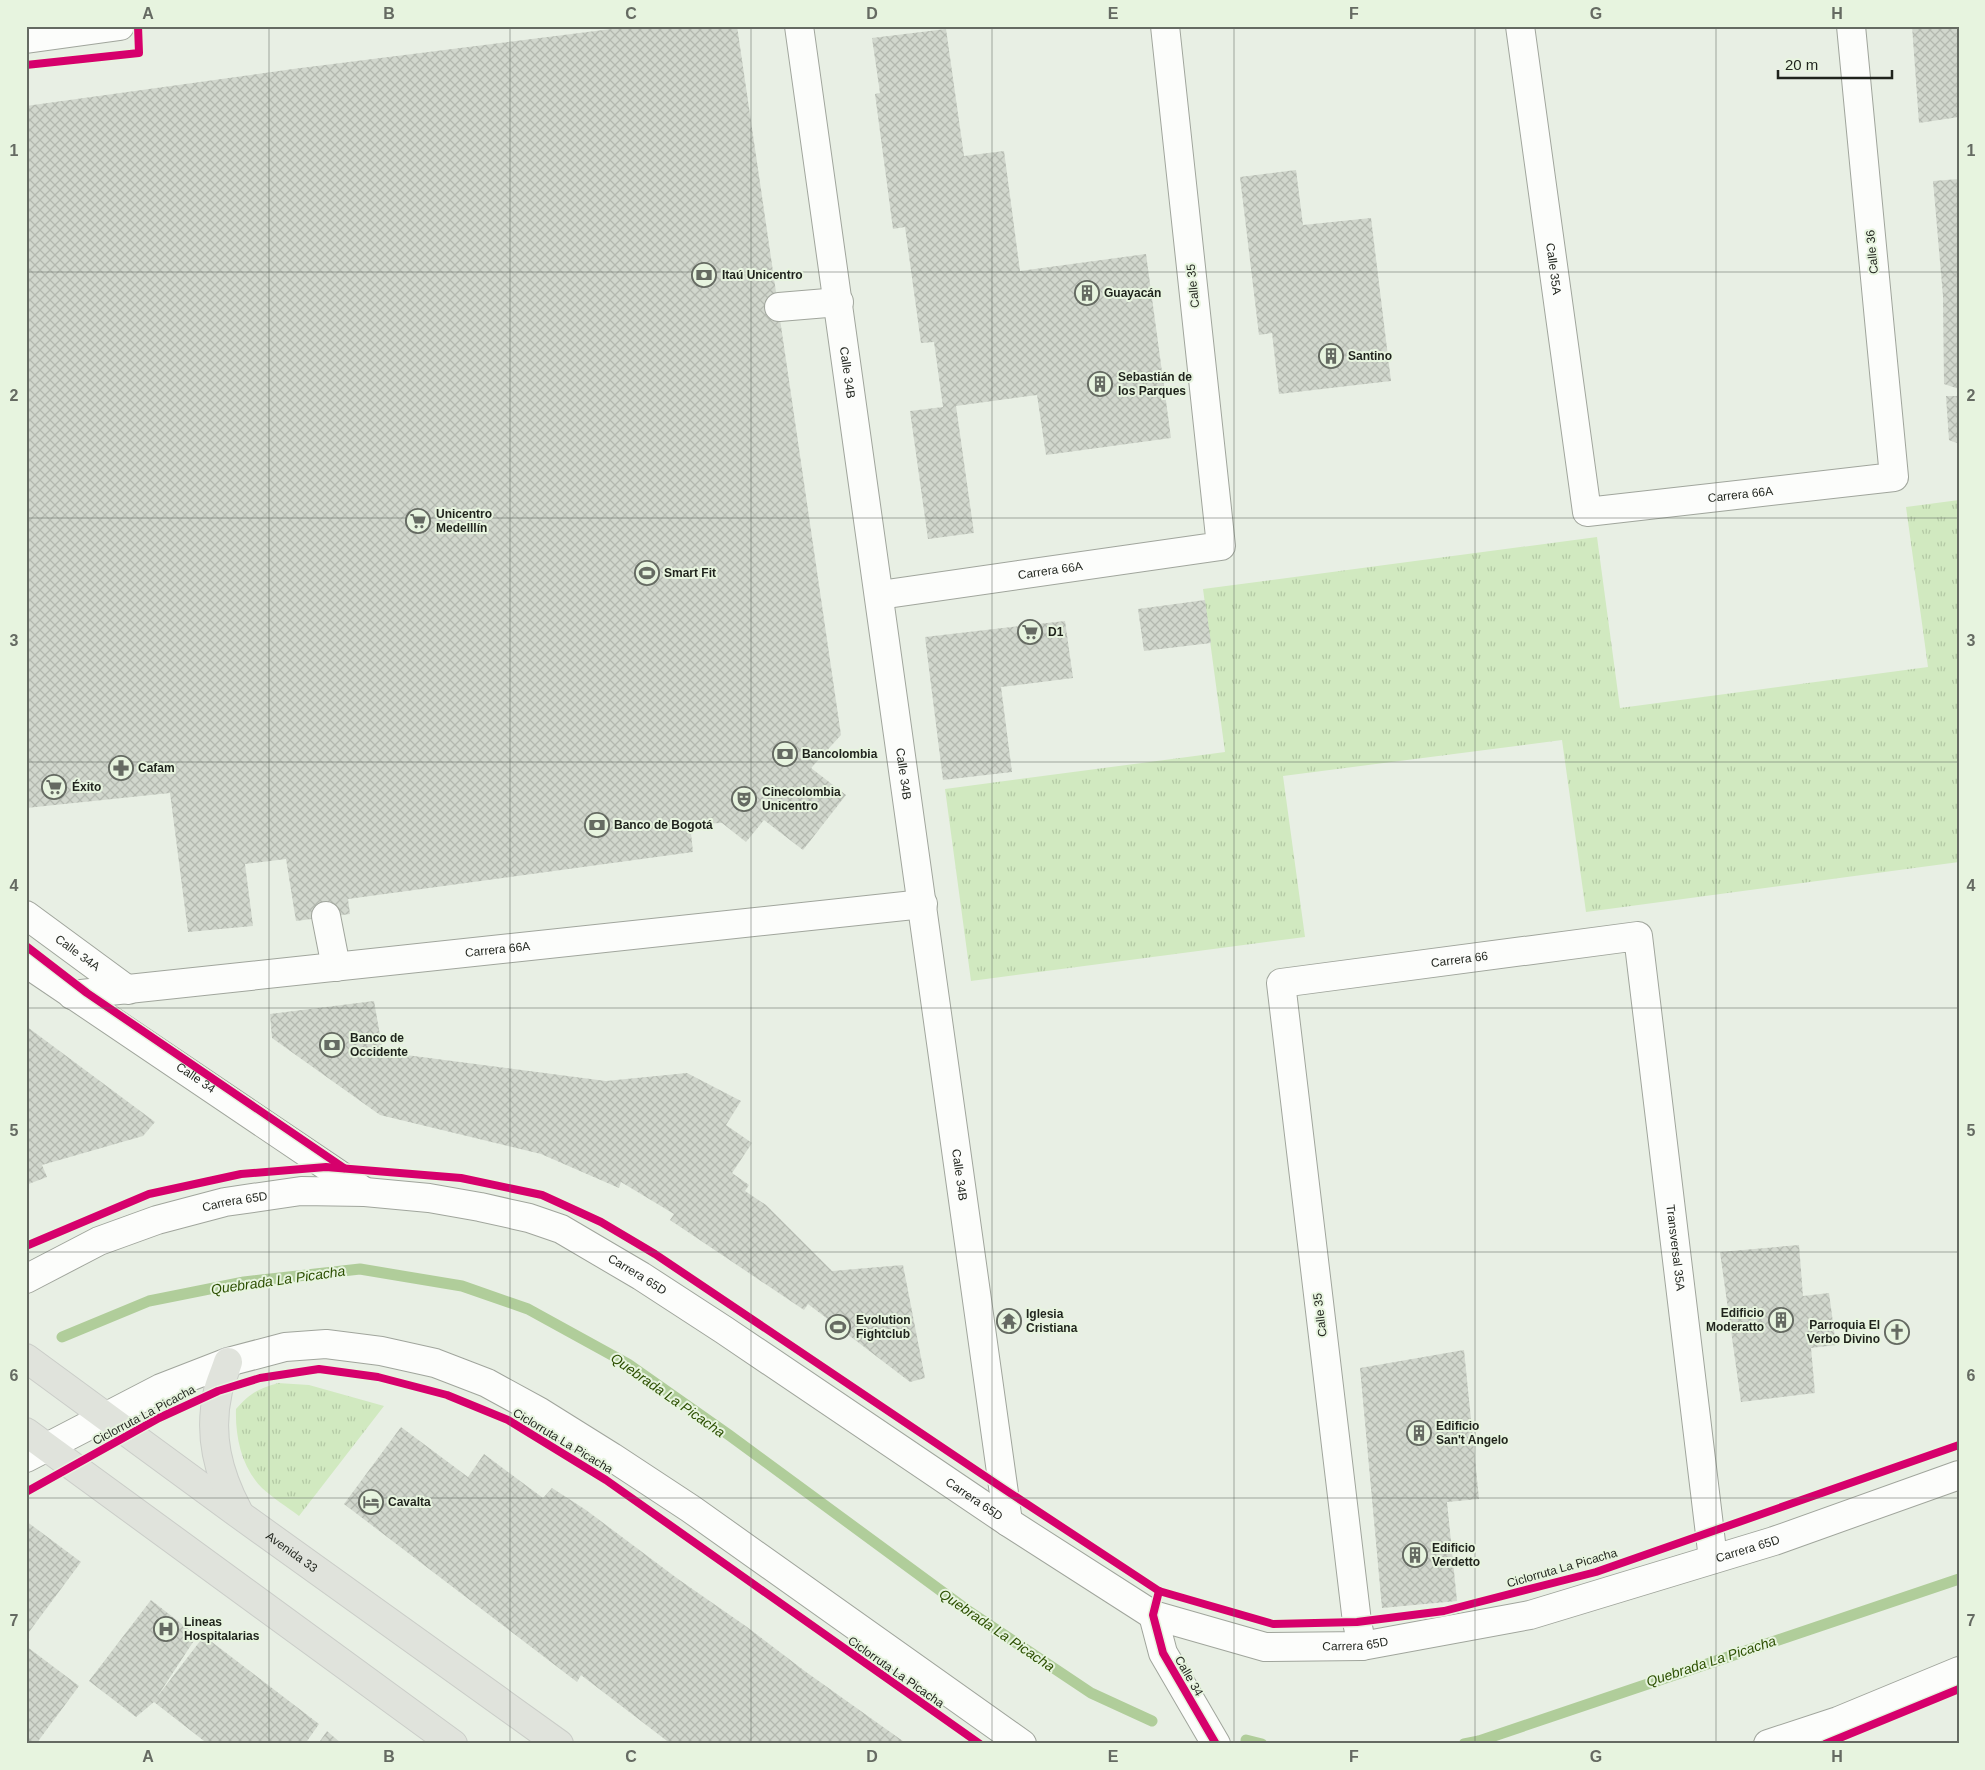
<svg xmlns="http://www.w3.org/2000/svg" width="1985" height="1770" font-family="Arial,sans-serif">
	<defs>
		<pattern id="park-tufts" width="24" height="20" patternUnits="userSpaceOnUse" patternTransform="scale(1.25)"><rect width="24" height="20" fill="#d1e9c0"/><path d="M3 7l-1-3M5 7V3M7 7l1-3M15 17l-1-3M17 17v-4M19 17l1-3" fill="none" stroke="#b3c8a4"/></pattern>
		<pattern id="building-cross-hatch" width="8" height="8" patternUnits="userSpaceOnUse" patternTransform="scale(1.25)"><rect width="8" height="8" fill="#d1d7cd"/><path d="M0 0l8 8M0 8l8-8" fill="none" stroke="#b3b8af"/></pattern>
	</defs>
	<rect width="100%" height="100%" fill="#e8efe4"/>
	<g fill="url(#park-tufts)">
		<path d="M1959,500V862L1586,912L1562,740L1283,776L1305,937L971,981L945,789L1225,752L1203,589L1597,537L1620,708L1928,667L1906,507Z"/>
		<path d="M278,1383L309,1385L384,1406L299,1516C287,1507 273,1498 262,1488C242,1468 235,1437 236,1409C250,1393 258,1389 278,1383Z"/>
	</g>
	<g fill="none" stroke-linecap="round" stroke-linejoin="round">
		<g stroke="#b0cd9a" stroke-width="11">
			<path d="M62,1337L149,1301L244,1282L360,1269L462,1286L528,1309L628,1364L729,1435L967,1610L1091,1693L1152,1721"/>
			<path d="M1246,1740L1262,1744"/>
			<path d="M1464,1744L1479,1741L1959,1579"/>
		</g>
	</g>
	<g fill="url(#building-cross-hatch)">
		<path d="M635,26H737L841,735L811,768L846,795L803,850L764,820L746,842L722,823L690,824L693,852L348,899L350,914L296,921L286,859L245,864L253,926L188,932L170,793L26,808V106L293,69Z"/>
		<path d="M1912,26H1959V117L1919,123Z"/>
		<path d="M946,29L964,156L1004,151L1020,271L1146,254L1171,438L1046,455L1037,395L956,406L974,533L928,539L910,411L943,407L934,342L921,343L905,227L893,229L875,94L880,93L872,38Z"/>
		<path d="M1296,170L1303,225L1371,218L1391,381L1279,394L1272,333L1259,335L1240,177Z"/>
		<path d="M1959,179V389L1944,384L1943,296L1933,181Z"/>
		<path d="M1946,396H1959V444L1949,440Z"/>
		<path d="M1205,600L1211,643L1144,651L1138,609Z"/>
		<path d="M1065,621L1073,678L1001,687L1012,772L943,780L925,637Z"/>
		<path d="M374,1001L383,1052L606,1081L687,1073L741,1101L726,1125L752,1143L732,1173L749,1185L745,1191L766,1205L832,1271L903,1265L925,1378L910,1382L808,1304L804,1310L670,1220L674,1214L621,1182L619,1188L541,1154L380,1115L272,1038L270,1014Z"/>
		<path d="M26,1026L155,1122L143,1136L42,1165L47,1177L26,1185Z"/>
		<path d="M1799,1245L1803,1296L1829,1293L1836,1345L1811,1348L1815,1393L1741,1402L1720,1252Z"/>
		<path d="M1464,1350L1479,1499L1447,1502L1457,1601L1382,1608L1360,1368Z"/>
		<path d="M401,1427L468,1477L484,1454L543,1498L552,1488L586,1510L678,1579L747,1627L806,1672L907,1744H671L581,1675L577,1682L344,1504Z"/>
		<path d="M26,1521L81,1562L26,1636Z"/>
		<path d="M151,1600L197,1636L157,1697L204,1636L319,1724L305,1744H208L154,1702L136,1717L89,1681Z"/>
		<path d="M26,1646L79,1686L36,1744H26Z"/>
		<path d="M327,1731L342,1744H318Z"/>
	</g>
	<g fill="none" stroke-linecap="round" stroke-linejoin="round">
		<defs>
			<g id="minor">
				<path id="s1" d="M799,26L1008,1522"/>
				<path id="s2" d="M1520,26L1587,512L1894,477L1851,26"/>
				<path d="M26,39L120,26"/>
				<path d="M779,307L839,302"/>
				<path id="s3" d="M880,595L1221,546L1165,26"/>
				<path id="s4" d="M26,915L128,990"/>
				<path d="M326,916L336,967"/>
				<path id="s5" d="M26,963L365,1192"/>
				<path id="s6" d="M72,995L923,904"/>
				<path id="s7" d="M26,1279L99,1241L157,1220L225,1202L301,1191L365,1192L429,1198L480,1207L529,1218L561,1229L641,1276L724,1330L1008,1522L1153,1615L1265,1647L1362,1646L1530,1615L1774,1541L1959,1475"/>
				<path d="M26,1458L161,1388L228,1362L285,1347L326,1344L381,1351L435,1363L487,1383L540,1412L612,1457L691,1509L1022,1744"/>
				<path d="M1153,1615L1163,1653L1216,1744"/>
				<path id="s8" d="M1362,1646L1357,1622L1281,983L1638,936L1713,1559"/>
				<path d="M1768,1744L1838,1721L1959,1671"/>
			</g>
			<g id="major">
				<path id="s9" d="M26,1358L240,1515L559,1744"/>
				<path d="M228,1362C225,1372 220,1382 218,1391C208,1435 218,1473 238,1511"/>
				<path d="M26,1432L453,1744"/>
			</g>
		</defs>
		<use href="#minor" stroke="#a0a59c" stroke-width="30"/>
		<use href="#major" stroke="#cacdc8" stroke-width="30"/>
		<use href="#minor" stroke="#fcfdfb" stroke-width="28"/>
		<use href="#major" stroke="#e0e3dc" stroke-width="28"/>
		<defs>
			<g id="cycleway">
				<path d="M26,65L139,53L138,26"/>
				<path d="M26,946L87,993L344,1168"/>
				<path d="M26,1246L149,1194L241,1174L326,1167L461,1178L542,1195L601,1222L655,1254L1004,1489L1159,1591L1273,1624L1357,1622L1444,1611L1596,1572L1959,1445"/>
				<path d="M26,1492L159,1418L218,1391L260,1378L319,1369L378,1377L447,1395L508,1420L606,1480L980,1744"/>
				<path d="M1159,1591L1153,1615L1163,1653L1216,1744"/>
				<path d="M1825,1744L1959,1689"/>
			</g>
		</defs>
		<use href="#cycleway" stroke="#e7f4df" stroke-width="11"/>
		<use href="#cycleway" stroke="#d6006c" stroke-width="8"/>
	</g>
	<path fill="none" stroke="#656a62" stroke-width="1" stroke-opacity="0.55" d="M269,26V1744M510,26V1744M751,26V1744M992,26V1744M1234,26V1744M1475,26V1744M1716,26V1744M26,272H1959M26,518H1959M26,762H1959M26,1008H1959M26,1252H1959M26,1498H1959"/>
	<defs>
		<symbol id="bank-ring" viewBox="-11 -11 22 22"><circle r="9.5" fill="#e7f4df" stroke="#656a62" stroke-width="1.5"/><path d="M-6-4H6V4H-6ZM0-2.3a2.3 2.3 0 1 0 0 4.6a2.3 2.3 0 1 0 0-4.6Z" fill="#656a62"/></symbol>
		<symbol id="building-ring" viewBox="-11 -11 22 22"><circle r="9.5" fill="#e7f4df" stroke="#656a62" stroke-width="1.5"/><path d="M-4-6H4V6H1V3H-1V6H-4ZM-2.5-4.3h1.7v1.8h-1.7ZM.8-4.3h1.7v1.8H.8ZM-2.5-1h1.7V.8h-1.7ZM.8-1h1.7V.8H.8Z" fill="#656a62"/></symbol>
		<symbol id="supermarket-ring" viewBox="-11 -11 22 22"><circle r="9.5" fill="#e7f4df" stroke="#656a62" stroke-width="1.5"/><path d="M-6-5.5h2.5l.6 2H6L4.5 2H-2.5L-4.4-4H-6ZM-1.5 3.2a1.3 1.3 0 1 0 .1 0ZM3 3.2a1.3 1.3 0 1 0 .1 0Z" fill="#656a62"/></symbol>
		<symbol id="stadium-ring" viewBox="-11 -11 22 22"><circle r="9.5" fill="#e7f4df" stroke="#656a62" stroke-width="1.5"/><path d="M0-5a6.5 5 0 1 0 0 10a6.5 5 0 1 0 0-10ZM-3.5-1.8h7v3.6h-7Z" fill="#656a62"/></symbol>
		<symbol id="pharmacy-ring" viewBox="-11 -11 22 22"><circle r="9.5" fill="#e7f4df" stroke="#656a62" stroke-width="1.5"/><path d="M-2-6h4v4h4v4h-4v4h-4v-4h-4v-4h4Z" fill="#656a62"/></symbol>
		<symbol id="theatre-ring" viewBox="-11 -11 22 22"><circle r="9.5" fill="#e7f4df" stroke="#656a62" stroke-width="1.5"/><path d="M-5-5.5Q0-4 5-5.5V0Q5 5 0 6Q-5 5-5 0ZM-3.3-2.5H-1v1.5H-3.3ZM1-2.5H3.3v1.5H1ZM-2.8 1Q0 5.5 2.8 1Z" fill="#656a62"/></symbol>
		<symbol id="temple-ring" viewBox="-11 -11 22 22"><circle r="9.5" fill="#e7f4df" stroke="#656a62" stroke-width="1.5"/><path d="M0-6L5-2H3V0L6.5 2.5H4V6H1.5V3h-3V6H-4V2.5H-6.5L-3 0V-2H-5Z" fill="#656a62"/></symbol>
		<symbol id="church-ring" viewBox="-11 -11 22 22"><circle r="9.5" fill="#e7f4df" stroke="#656a62" stroke-width="1.5"/><path d="M-1.2-6h2.4v3.5h3.3v2.4h-3.3V6h-2.4V-.1h-3.3v-2.4h3.3Z" fill="#656a62"/></symbol>
		<symbol id="hotel-ring" viewBox="-11 -11 22 22"><circle r="9.5" fill="#e7f4df" stroke="#656a62" stroke-width="1.5"/><path d="M-6-4.5h1.5V1H6V5H4.5V3h-9V5H-6ZM-4 0a1.8 1.8 0 1 1 3.6 0ZM.5 0V-2.5h3Q6-2.5 6 0Z" fill="#656a62"/></symbol>
		<symbol id="hospital-ring" viewBox="-11 -11 22 22"><circle r="9.5" fill="#e7f4df" stroke="#656a62" stroke-width="1.5"/><path d="M-5-5h3v3.5h4V-5h3V5h-3V1.5h-4V5h-3Z" fill="#656a62"/></symbol>
	</defs>
	<g fill-rule="evenodd">
		<use href="#bank-ring" x="690" y="261" width="28" height="28"/>
		<use href="#building-ring" x="1073" y="279" width="28" height="28"/>
		<use href="#building-ring" x="1317" y="342" width="28" height="28"/>
		<use href="#building-ring" x="1086" y="370" width="28" height="28"/>
		<use href="#supermarket-ring" x="404" y="507" width="28" height="28"/>
		<use href="#stadium-ring" x="633" y="559" width="28" height="28"/>
		<use href="#supermarket-ring" x="1016" y="618" width="28" height="28"/>
		<use href="#bank-ring" x="771" y="740" width="28" height="28"/>
		<use href="#pharmacy-ring" x="107" y="754" width="28" height="28"/>
		<use href="#supermarket-ring" x="40" y="773" width="28" height="28"/>
		<use href="#theatre-ring" x="730" y="785" width="28" height="28"/>
		<use href="#bank-ring" x="583" y="811" width="28" height="28"/>
		<use href="#bank-ring" x="318" y="1031" width="28" height="28"/>
		<use href="#building-ring" x="1767" y="1306" width="28" height="28"/>
		<use href="#temple-ring" x="995" y="1307" width="28" height="28"/>
		<use href="#stadium-ring" x="824" y="1313" width="28" height="28"/>
		<use href="#church-ring" x="1883" y="1318" width="28" height="28"/>
		<use href="#building-ring" x="1405" y="1419" width="28" height="28"/>
		<use href="#hotel-ring" x="357" y="1488" width="28" height="28"/>
		<use href="#building-ring" x="1401" y="1541" width="28" height="28"/>
		<use href="#hospital-ring" x="152" y="1615" width="28" height="28"/>
	</g>
	<g text-anchor="middle" dominant-baseline="central" stroke-width="4" stroke-linejoin="round" paint-order="stroke">
		<g font-size="12" fill="#1f231c" stroke="#e7f4df">
			<text transform="translate(1872 252) rotate(-95)">Calle 36</text>
			<text stroke="none"><textPath href="#s2" startOffset="245">Calle 35A</textPath></text>
			<text transform="translate(1193 286) rotate(-96)">Calle 35</text>
			<text stroke="none"><textPath href="#s1" startOffset="350">Calle 34B</textPath></text>
			<text stroke="none"><textPath href="#s2" startOffset="645">Carrera 66A</textPath></text>
			<text stroke="none"><textPath href="#s3" startOffset="172">Carrera 66A</textPath></text>
			<text stroke="none"><textPath href="#s1" startOffset="755">Calle 34B</textPath></text>
			<text stroke="none"><textPath href="#s6" startOffset="428">Carrera 66A</textPath></text>
			<text stroke="none"><textPath href="#s4" startOffset="64">Calle 34A</textPath></text>
			<text stroke="none"><textPath href="#s8" startOffset="848">Carrera 66</textPath></text>
			<text stroke="none"><textPath href="#s5" startOffset="205">Calle 34</textPath></text>
			<text stroke="none"><textPath href="#s1" startOffset="1160">Calle 34B</textPath></text>
			<text stroke="none"><textPath href="#s7" startOffset="224">Carrera 65D</textPath></text>
			<text stroke="none"><textPath href="#s8" startOffset="1342">Transversal 35A</textPath></text>
			<text stroke="none"><textPath href="#s7" startOffset="644">Carrera 65D</textPath></text>
			<text transform="translate(1320 1315) rotate(-97)">Calle 35</text>
			<text transform="translate(144 1415) rotate(-28)">Ciclorruta La Picacha</text>
			<text transform="translate(563 1441) rotate(31)">Ciclorruta La Picacha</text>
			<text stroke="none"><textPath href="#s7" startOffset="1049">Carrera 65D</textPath></text>
			<text stroke="none"><textPath href="#s7" startOffset="1874">Carrera 65D</textPath></text>
			<text stroke="none"><textPath href="#s9" startOffset="329">Avenida 33</textPath></text>
			<text transform="translate(1562 1568) rotate(-16)">Ciclorruta La Picacha</text>
			<text stroke="none"><textPath href="#s7" startOffset="1469">Carrera 65D</textPath></text>
			<text transform="translate(896 1672) rotate(35)">Ciclorruta La Picacha</text>
			<text transform="translate(1189 1676) rotate(60)">Calle 34</text>
		</g>
		<g font-size="12" font-weight="bold" fill="#1f231c" stroke="#e7f4df" text-anchor="start">
			<text x="722" y="275">Itaú Unicentro</text>
			<text x="1104" y="293">Guayacán</text>
			<text x="1348" y="356">Santino</text>
			<text x="1118" y="377">Sebastián de<tspan x="1118" dy="14">los Parques</tspan></text>
			<text x="436" y="514">Unicentro<tspan x="436" dy="14">Medelllín</tspan></text>
			<text x="664" y="573">Smart Fit</text>
			<text x="1048" y="632">D1</text>
			<text x="802" y="754">Bancolombia</text>
			<text x="138" y="768">Cafam</text>
			<text x="72" y="787">Éxito</text>
			<text x="762" y="792">Cinecolombia<tspan x="762" dy="14">Unicentro</tspan></text>
			<text x="614" y="825">Banco de Bogotá</text>
			<text x="350" y="1038">Banco de<tspan x="350" dy="14">Occidente</tspan></text>
			<text x="1764" y="1313" text-anchor="end">Edificio<tspan x="1764" dy="14">Moderatto</tspan></text>
			<text x="1026" y="1314">Iglesia<tspan x="1026" dy="14">Cristiana</tspan></text>
			<text x="856" y="1320">Evolution<tspan x="856" dy="14">Fightclub</tspan></text>
			<text x="1880" y="1325" text-anchor="end">Parroquia El<tspan x="1880" dy="14">Verbo Divino</tspan></text>
			<text x="1436" y="1426">Edificio<tspan x="1436" dy="14">San't Angelo</tspan></text>
			<text x="388" y="1502">Cavalta</text>
			<text x="1432" y="1548">Edificio<tspan x="1432" dy="14">Verdetto</tspan></text>
			<text x="184" y="1622">Lineas<tspan x="184" dy="14">Hospitalarias</tspan></text>
		</g>
		<g font-size="14" font-style="italic" fill="#2c4f01" stroke="#e7f4df">
			<text transform="translate(278 1280) rotate(-8)">Quebrada La Picacha</text>
			<text transform="translate(668 1395) rotate(35)">Quebrada La Picacha</text>
			<text transform="translate(997 1630) rotate(34)">Quebrada La Picacha</text>
			<text transform="translate(1711 1661) rotate(-18)">Quebrada La Picacha</text>
		</g>
	</g>
	<rect width="1985" height="1770" fill="none" stroke="#e7f4df" stroke-width="55"/>
	<path d="M1778 70v8h114v-8" fill="none" stroke="#1f231c" stroke-width="2.5"/>
	<text x="1785" y="70" font-size="15" fill="#1f231c" stroke="#e7f4df" stroke-width="4" paint-order="stroke">20 m</text>
	<rect x="28" y="28" width="1930" height="1714" fill="none" stroke="#656a62" stroke-width="2"/>
	<g font-size="16" text-anchor="middle" font-weight="bold" fill="#656a62">
		<text x="148" y="19">A</text>
		<text x="389" y="19">B</text>
		<text x="631" y="19">C</text>
		<text x="872" y="19">D</text>
		<text x="1113" y="19">E</text>
		<text x="1354" y="19">F</text>
		<text x="1596" y="19">G</text>
		<text x="1837" y="19">H</text>
		<text x="14" y="156">1</text>
		<text x="1971" y="156">1</text>
		<text x="14" y="401">2</text>
		<text x="1971" y="401">2</text>
		<text x="14" y="646">3</text>
		<text x="1971" y="646">3</text>
		<text x="14" y="891">4</text>
		<text x="1971" y="891">4</text>
		<text x="14" y="1136">5</text>
		<text x="1971" y="1136">5</text>
		<text x="14" y="1381">6</text>
		<text x="1971" y="1381">6</text>
		<text x="14" y="1626">7</text>
		<text x="1971" y="1626">7</text>
		<text x="148" y="1762">A</text>
		<text x="389" y="1762">B</text>
		<text x="631" y="1762">C</text>
		<text x="872" y="1762">D</text>
		<text x="1113" y="1762">E</text>
		<text x="1354" y="1762">F</text>
		<text x="1596" y="1762">G</text>
		<text x="1837" y="1762">H</text>
	</g>
</svg>
